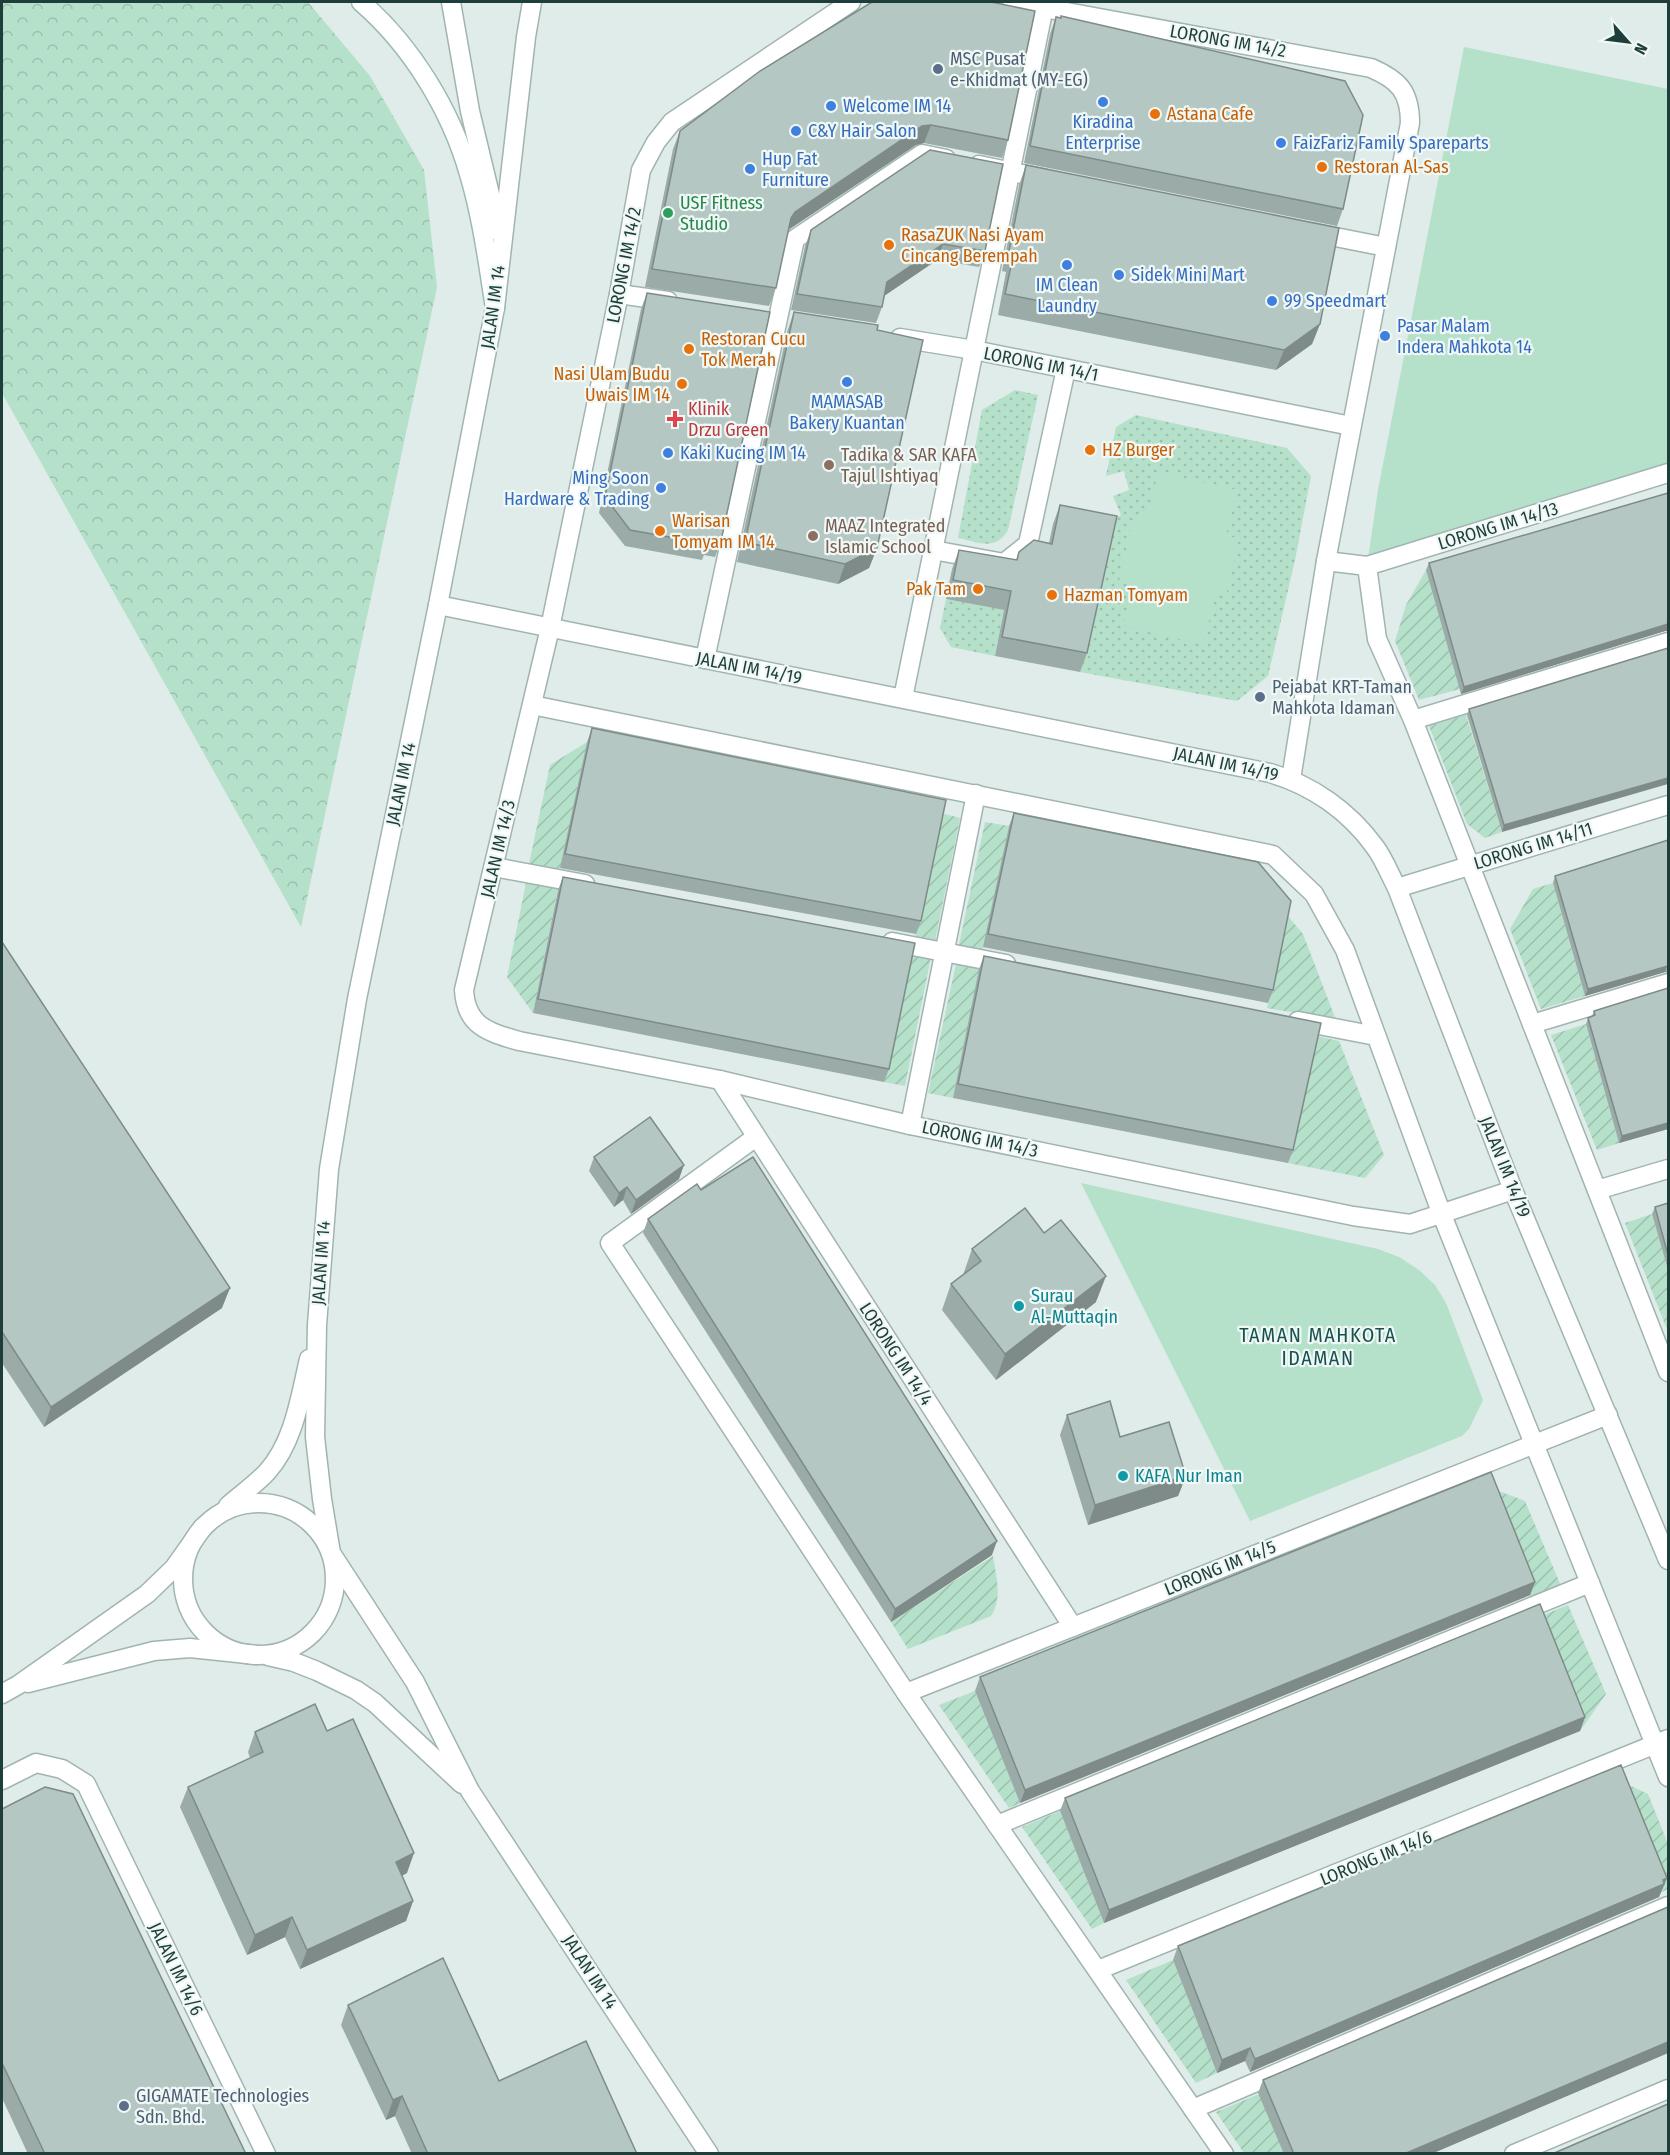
<svg xmlns="http://www.w3.org/2000/svg" width="1670" height="2155" font-family="'Fira Sans Condensed',sans-serif">
	<defs>
		<pattern id="grass-dots" width="8" height="8" patternUnits="userSpaceOnUse" patternTransform="scale(1.5)"><rect width="8" height="8" fill="#b5e0ca"/><path d="M2 2h.1M6 6h.1" fill="none" stroke="#9bc1ae" stroke-width="1.8" stroke-linecap="round"/></pattern>
		<pattern id="forest-crowns" width="20" height="18" patternUnits="userSpaceOnUse" patternTransform="scale(1.5)"><rect width="20" height="18" fill="#b5e0ca"/><path d="M2 6a3 3 0 1 1 6 0M12 15a3 3 0 1 1 6 0" fill="none" stroke="#9bc1ae"/></pattern>
		<pattern id="garden-furrows" width="10" height="10" patternUnits="userSpaceOnUse" patternTransform="scale(1.5)"><rect width="10" height="10" fill="#b5e0ca"/><path d="M-1 1l2-2M0 10L10 0M9 11l2-2" fill="none" stroke="#9bc1ae"/></pattern>
	</defs>
	<rect width="100%" height="100%" fill="#dfece9"/>
	<g fill="url(#grass-dots)">
		<path d="M1015,390L1038,395L1008,530C995,552 979,542 958,538L982,410Z"/>
		<path d="M1136,415L1287,448L1311,476L1295,560L1268,676L1237,701L1080,672L1110,535L1107,523L1121,515L1113,496L1129,490L1124,471L1106,476L1116,427Z"/>
		<path d="M946,599L1004,610L995,656L951,647L940,628Z"/>
	</g>
	<path fill="url(#forest-crowns)" d="M2,2H308L370,76L424,170L437,287L301,927L2,393Z"/>
	<g fill="#b5e0ca">
		<path d="M1464,47L1668,89V473L1367,566L1378,490Z"/>
		<path d="M1158,472L1237,490L1226,535L1239,539L1226,596L1216,594L1203,645L1123,626L1133,584L1119,581L1134,514L1147,517Z"/>
		<path d="M1081,1183L1378,1249L1399,1257L1419,1270L1435,1285L1446,1303L1483,1400L1469,1429L1462,1436L1250,1521Z"/>
	</g>
	<g fill="url(#garden-furrows)">
		<path d="M1426,570L1460,689L1419,700L1395,641L1406,605Z"/>
		<path d="M1466,715L1502,832L1485,838L1467,824L1429,726Z"/>
		<path d="M587,742L560,869L529,864L550,765Z"/>
		<path d="M941,813L960,818L934,946L914,942Z"/>
		<path d="M985,822L1009,826L982,954L958,949Z"/>
		<path d="M527,878L559,883L533,1013L507,977Z"/>
		<path d="M1553,883L1585,996L1541,1009L1510,929L1533,889Z"/>
		<path d="M1287,915L1303,934L1336,1020L1267,1008Z"/>
		<path d="M910,953L931,957L905,1086L884,1082Z"/>
		<path d="M956,964L980,968L953,1098L928,1093Z"/>
		<path d="M1586,1024L1619,1143L1597,1150L1551,1035Z"/>
		<path d="M1316,1036L1339,1041L1384,1155L1365,1178L1288,1163Z"/>
		<path d="M1652,1214L1668,1270V1332L1625,1223Z"/>
		<path d="M1486,1486L1525,1501L1561,1586L1531,1598Z"/>
		<path d="M993,1556C996,1577 1003,1598 991,1616L908,1649L891,1622Z"/>
		<path d="M1568,1605L1606,1694L1580,1731L1536,1618Z"/>
		<path d="M975,1691L1020,1803L1009,1808L939,1705Z"/>
		<path d="M1616,1779L1648,1794L1668,1844V1889L1662,1892Z"/>
		<path d="M1060,1811L1104,1923L1092,1929L1022,1827Z"/>
		<path d="M1173,1960L1217,2073L1196,2083L1126,1980Z"/>
		<path d="M1259,2094L1284,2153H1244L1216,2112Z"/>
	</g>
	<g fill="none" stroke-linecap="round" stroke-linejoin="round">
		<defs>
			<g id="service">
				<path d="M979,165L1046,179"/>
				<path d="M1315,233L1386,247"/>
				<path d="M619,294L668,301"/>
				<path d="M900,338L974,350L1044,7"/>
				<path d="M933,550L1004,563L1028,544L1066,369"/>
				<path d="M705,659L795,239L922,154L946,159"/>
				<path d="M1413,720L1668,642"/>
				<path d="M494,867L585,884"/>
				<path d="M892,942L1006,964"/>
				<path d="M1298,1021L1376,1036"/>
				<path d="M1532,1024L1668,983"/>
				<path d="M910,1125L976,794"/>
				<path d="M756,1137L610,1243L906,1693L1224,2154"/>
				<path d="M997,1825L1590,1583"/>
				<path d="M1193,2109L1668,1906"/>
			</g>
			<g id="minor">
				<path d="M851,2L672,122L656,142L641,170L619,294L550,628L464,990C466,1026 488,1032 519,1041L720,1080L910,1125L1353,1216L1410,1224L1513,1190"/>
				<path d="M1012,2L1371,68C1399,80 1410,92 1410,123L1326,561L1291,779"/>
				<path d="M1326,561L1367,566L1668,473"/>
				<path d="M1367,566L1377,639L1413,720L1668,1372"/>
				<path d="M903,698L974,350L1351,426"/>
				<path d="M532,705L1273,855L1314,894L1345,950L1442,1215L1668,1777"/>
				<path d="M1397,888L1668,805"/>
				<path d="M720,1080L1073,1627"/>
				<path d="M1597,1190L1668,1169"/>
				<path d="M28,1683L154,1651L190,1648L257,1655"/>
				<path d="M906,1693L1608,1415"/>
				<path d="M2,1694L18,1685L147,1594L174,1568L203,1527"/>
				<path d="M2,1780L36,1763L62,1769L86,1784L266,2154"/>
				<path d="M1098,1970L1668,1739"/>
				<path d="M1514,2154L1668,2089"/>
			</g>
			<g id="tertiary">
				<path d="M451,2L470,111L499,232"/>
				<path d="M532,2L526,37L495,308L438,605L357,999L329,1169L317,1325L315,1437L322,1499L331,1553L415,1682L470,1791L709,2154"/>
				<path d="M438,605L1270,773C1312,785 1349,811 1375,847C1384,859 1390,875 1397,888L1513,1190L1668,1560"/>
				<circle cx="259" cy="1579" r="76"/>
				<path d="M228,1506C240,1495 255,1485 267,1472C294,1442 300,1398 309,1359"/>
				<path d="M268,1656L294,1662L317,1671L356,1690L375,1703L462,1784"/>
			</g>
			<path id="secondary" d="M361,2C411,45 451,110 469,174C482,217 488,264 495,308"/>
		</defs>
		<use href="#service" stroke="#a1b4b2" stroke-width="21"/>
		<use href="#minor" stroke="#a1b4b2" stroke-width="21"/>
		<use href="#tertiary" stroke="#a1b4b2" stroke-width="21"/>
		<use href="#secondary" stroke="#9cb9b5" stroke-width="21"/>
		<use href="#service" stroke="#fff" stroke-width="18"/>
		<use href="#minor" stroke="#fff" stroke-width="18"/>
		<use href="#tertiary" stroke="#fff" stroke-width="18"/>
		<use href="#secondary" stroke="#fff" stroke-width="18"/>
	</g>
	<g fill="#9baba8">
		<path d="M1056,17L1343,209L1337,226L1024,163L1050,34Z"/>
		<path d="M760,71L1008,140L1002,158L924,143L916,145L788,230L776,288L769,306L645,287L673,149L680,131Z"/>
		<path d="M930,150L985,251L979,267L937,260L884,296L882,307L876,323L791,310L805,246L811,230Z"/>
		<path d="M1026,165L1320,324L1312,344L1276,370L998,315L1006,272L1002,271L1019,185Z"/>
		<path d="M647,293L721,541L715,557L704,555L702,560L625,546L599,513L641,309Z"/>
		<path d="M794,312L877,330V548L869,568L838,584L737,562L787,332Z"/>
		<path d="M1060,505L1087,653L1080,672L995,656L1004,610L946,599L952,569L959,550L1016,560L1019,552L1049,543L1053,524Z"/>
		<path d="M1429,563L1668,631H1665L1461,694L1426,570Z"/>
		<path d="M1668,648L1502,832L1467,715L1469,709Z"/>
		<path d="M592,728L921,921L916,934L560,868L587,742Z"/>
		<path d="M1014,813L1273,990L1268,1003L983,947L1009,826Z"/>
		<path d="M1668,840V973L1665,972L1585,996L1553,883L1555,876Z"/>
		<path d="M563,877L889,1069L884,1082L533,1013L558,890Z"/>
		<path d="M2,942L222,1308L44,1427L2,1363Z"/>
		<path d="M984,956L1293,1150L1288,1163L953,1098L979,969Z"/>
		<path d="M1668,988V1129L1619,1143L1586,1024L1588,1018L1592,1016L1594,1011Z"/>
		<path d="M594,1157L679,1179L631,1214L623,1200L614,1207L589,1171Z"/>
		<path d="M1668,1203V1270L1652,1214L1655,1207Z"/>
		<path d="M648,1219L992,1555L891,1622L643,1233Z"/>
		<path d="M1044,1233L1096,1302L996,1380L942,1310L951,1284L963,1275L972,1249Z"/>
		<path d="M1067,1415L1120,1437L1186,1476L1178,1496L1088,1525L1060,1435Z"/>
		<path d="M1535,1582L1530,1595L1020,1803L975,1691L980,1677Z"/>
		<path d="M1585,1717L1580,1731L1104,1923L1060,1811L1065,1798Z"/>
		<path d="M327,1731L407,1873L402,1876L413,1901L406,1921L300,1969L285,1937L247,1955L180,1807L188,1787L250,1758L248,1752L255,1732Z"/>
		<path d="M2,1809L246,2154H28L2,2098Z"/>
		<path d="M1667,1878L1659,1897L1250,2072L1245,2061L1217,2073L1173,1960L1178,1946Z"/>
		<path d="M348,2005L499,2081L637,2154H412L395,2116L386,2120L341,2025Z"/>
		<path d="M1668,2053L1431,2154H1284L1258,2093L1263,2080Z"/>
	</g>
	<g fill="#7e8b88">
		<path d="M931,125L924,143L916,145L788,230L791,218L795,212L922,126Z"/>
		<path d="M943,244L937,260L881,298L887,282Z"/>
		<path d="M1320,324L1312,344L1276,370L1284,350Z"/>
		<path d="M877,548L869,568L838,584L845,564Z"/>
		<path d="M1668,624V631H1665L1461,694L1464,687Z"/>
		<path d="M1668,778V784L1502,832L1504,825Z"/>
		<path d="M1667,965L1665,972L1585,996L1588,989Z"/>
		<path d="M1668,1123V1129L1619,1143L1622,1136Z"/>
		<path d="M684,1165L679,1179L631,1214L636,1200Z"/>
		<path d="M627,1187L623,1200L614,1207L619,1193Z"/>
		<path d="M1106,1276L1096,1302L996,1380L1005,1354Z"/>
		<path d="M230,1288L222,1308L44,1427L51,1407Z"/>
		<path d="M1186,1476L1178,1496L1088,1525L1095,1505Z"/>
		<path d="M997,1541L992,1555L891,1622L895,1609Z"/>
		<path d="M1535,1582L1530,1595L1020,1803L1025,1790Z"/>
		<path d="M1585,1717L1580,1731L1104,1923L1109,1910Z"/>
		<path d="M414,1853L407,1873L388,1882L396,1862Z"/>
		<path d="M1667,1878L1659,1897L1250,2072L1255,2059Z"/>
		<path d="M413,1901L406,1921L300,1969L307,1950Z"/>
		<path d="M292,1917L285,1937L247,1955L255,1935Z"/>
		<path d="M1668,2042V2053L1431,2154H1404Z"/>
		<path d="M1250,2048L1245,2061L1217,2073L1222,2060Z"/>
		<path d="M402,2096L395,2116L386,2120L393,2100Z"/>
	</g>
	<g fill="#b4c7c3" stroke="#7e8b88" stroke-width="1.5">
		<path d="M872,2H991L1035,11L1008,140L931,125L922,126L795,212L791,218L776,288L652,269L680,131L760,71Z"/>
		<path d="M1061,16L1345,81L1363,115L1343,209L1030,146L1056,17L1061,18Z"/>
		<path d="M930,150L1003,164L985,251L943,244L887,282L882,307L797,294L811,230Z"/>
		<path d="M1026,165L1339,228L1320,324L1284,350L1005,294L1014,252L1009,251Z"/>
		<path d="M647,293L770,312L721,541L709,539L708,544L630,530L605,497Z"/>
		<path d="M794,312L878,325L877,330L923,340L877,548L845,564L745,542Z"/>
		<path d="M1668,493V624L1464,687L1429,563Z"/>
		<path d="M1060,505L1117,516L1087,653L1002,637L1011,591L953,580L959,550L1017,560L1019,552L1034,540L1052,544Z"/>
		<path d="M1668,648V778L1504,825L1469,709Z"/>
		<path d="M592,728L946,800L921,921L565,854Z"/>
		<path d="M1014,813L1258,862L1291,901L1273,990L988,934Z"/>
		<path d="M1668,840V966L1588,989L1555,876Z"/>
		<path d="M563,877L915,943L889,1069L538,999Z"/>
		<path d="M2,942L230,1288L51,1407L2,1332Z"/>
		<path d="M984,956L1321,1023L1293,1150L958,1084Z"/>
		<path d="M1668,988V1123L1622,1136L1588,1018L1595,1015L1594,1011Z"/>
		<path d="M650,1117L684,1165L636,1200L627,1187L619,1193L594,1157Z"/>
		<path d="M753,1157L997,1541L895,1609L648,1219L697,1184L701,1190Z"/>
		<path d="M1668,1203V1255L1655,1207Z"/>
		<path d="M1025,1208L1044,1233L1061,1220L1106,1276L1005,1354L951,1284L981,1261L972,1249Z"/>
		<path d="M1110,1401L1120,1437L1169,1422L1186,1476L1095,1505L1067,1415Z"/>
		<path d="M1491,1472L1535,1582L1025,1790L980,1677Z"/>
		<path d="M1540,1604L1585,1717L1109,1910L1065,1798Z"/>
		<path d="M315,1704L327,1731L353,1719L414,1853L396,1862L413,1901L307,1950L292,1917L255,1935L188,1787L263,1752L255,1732Z"/>
		<path d="M1621,1765L1667,1878L1663,1880L1664,1884L1255,2059L1250,2048L1222,2060L1178,1946Z"/>
		<path d="M45,1787L73,1794L246,2154H45L2,2063V1809Z"/>
		<path d="M1668,1907V2042L1404,2154H1294L1263,2080Z"/>
		<path d="M443,1958L499,2081L586,2041L637,2154H428L402,2096L393,2100L348,2005Z"/>
		<path d="M1668,2104V2154H1552Z"/>
	</g>
	<g fill="#5c6f8a" stroke="#f0f8f6" stroke-width="2">
		<circle cx="938" cy="69" r="6"/>
		<circle cx="1260" cy="697" r="6"/>
		<circle cx="124" cy="2106" r="6"/>
	</g>
	<g fill="#3f7fe0" stroke="#f0f8f6" stroke-width="2">
		<circle cx="1103" cy="102" r="6"/>
		<circle cx="831" cy="106" r="6"/>
		<circle cx="796" cy="131" r="6"/>
		<circle cx="1281" cy="143" r="6"/>
		<circle cx="750" cy="169" r="6"/>
		<circle cx="1067" cy="265" r="6"/>
		<circle cx="1119" cy="275" r="6"/>
		<circle cx="1272" cy="301" r="6"/>
		<circle cx="1385" cy="336" r="6"/>
		<circle cx="847" cy="382" r="6"/>
		<circle cx="668" cy="453" r="6"/>
		<circle cx="661" cy="488" r="6"/>
	</g>
	<g fill="#e8710a" stroke="#f0f8f6" stroke-width="2">
		<circle cx="1155" cy="114" r="6"/>
		<circle cx="1322" cy="167" r="6"/>
		<circle cx="889" cy="245" r="6"/>
		<circle cx="689" cy="349" r="6"/>
		<circle cx="682" cy="384" r="6"/>
		<circle cx="1090" cy="450" r="6"/>
		<circle cx="660" cy="531" r="6"/>
		<circle cx="978" cy="589" r="6"/>
		<circle cx="1052" cy="595" r="6"/>
	</g>
	<circle fill="#2e9e5b" stroke="#f0f8f6" stroke-width="2" cx="668" cy="213" r="6"/>
	<path fill="#e0444e" stroke="#f0f8f6" stroke-width="2" d="M672 410h6v6h6v6h-6v6h-6v-6h-6v-6h6z"/>
	<g fill="#8d6e63" stroke="#f0f8f6" stroke-width="2">
		<circle cx="829" cy="465" r="6"/>
		<circle cx="813" cy="536" r="6"/>
	</g>
	<g fill="#0f9aa8" stroke="#f0f8f6" stroke-width="2">
		<circle cx="1019" cy="1306" r="6"/>
		<circle cx="1123" cy="1476" r="6"/>
	</g>
	<g text-anchor="middle" dominant-baseline="central" stroke-width="4.5" stroke-linejoin="round" paint-order="stroke">
		<g font-size="18" fill="#1e3e3c" stroke="#f0f8f6">
			<text transform="translate(1228 41) rotate(10)">LORONG IM 14/2</text>
			<text transform="translate(624 265) rotate(-79)">LORONG IM 14/2</text>
			<text transform="translate(493 307) rotate(-82)">JALAN IM 14</text>
			<text transform="translate(1041 364) rotate(11)">LORONG IM 14/1</text>
			<text transform="translate(1498 526) rotate(-17)">LORONG IM 14/13</text>
			<text transform="translate(749 668) rotate(11)">JALAN IM 14/19</text>
			<text transform="translate(1226 764) rotate(12)">JALAN IM 14/19</text>
			<text transform="translate(401 784) rotate(-78)">JALAN IM 14</text>
			<text transform="translate(1533 846) rotate(-17)">LORONG IM 14/11</text>
			<text transform="translate(498 849) rotate(-77)">JALAN IM 14/3</text>
			<text transform="translate(980 1139) rotate(12)">LORONG IM 14/3</text>
			<text transform="translate(1505 1167) rotate(68)">JALAN IM 14/19</text>
			<text transform="translate(321 1263) rotate(-86)">JALAN IM 14</text>
			<text transform="translate(896 1354) rotate(57)">LORONG IM 14/4</text>
			<text transform="translate(1220 1568) rotate(-22)">LORONG IM 14/5</text>
			<text transform="translate(1376 1858) rotate(-22)">LORONG IM 14/6</text>
			<text transform="translate(176 1969) rotate(64)">JALAN IM 14/6</text>
			<text transform="translate(590 1972) rotate(57)">JALAN IM 14</text>
		</g>
		<g font-size="18" fill="#4e5e75" stroke="#f0f8f6" text-anchor="start">
			<text x="950" y="59">MSC Pusat<tspan x="950" dy="21">e-Khidmat (MY-EG)</tspan></text>
			<text x="1272" y="687">Pejabat KRT-Taman<tspan x="1272" dy="21">Mahkota Idaman</tspan></text>
			<text x="136" y="2096">GIGAMATE Technologies<tspan x="136" dy="21">Sdn. Bhd.</tspan></text>
		</g>
		<g font-size="18" fill="#366cbe" stroke="#f0f8f6" text-anchor="start">
			<text x="843" y="106">Welcome IM 14</text>
			<text x="1103" y="122" text-anchor="middle">Kiradina<tspan x="1103" dy="21">Enterprise</tspan></text>
			<text x="808" y="131">C&amp;Y Hair Salon</text>
			<text x="1293" y="143">FaizFariz Family Spareparts</text>
			<text x="762" y="159">Hup Fat<tspan x="762" dy="21">Furniture</tspan></text>
			<text x="1131" y="275">Sidek Mini Mart</text>
			<text x="1067" y="285" text-anchor="middle">IM Clean<tspan x="1067" dy="21">Laundry</tspan></text>
			<text x="1284" y="301">99 Speedmart</text>
			<text x="1397" y="326">Pasar Malam<tspan x="1397" dy="21">Indera Mahkota 14</tspan></text>
			<text x="847" y="402" text-anchor="middle">MAMASAB<tspan x="847" dy="21">Bakery Kuantan</tspan></text>
			<text x="680" y="453">Kaki Kucing IM 14</text>
			<text x="649" y="478" text-anchor="end">Ming Soon<tspan x="649" dy="21">Hardware &amp; Trading</tspan></text>
		</g>
		<g font-size="18" fill="#c56008" stroke="#f0f8f6" text-anchor="start">
			<text x="1167" y="114">Astana Cafe</text>
			<text x="1334" y="167">Restoran Al-Sas</text>
			<text x="901" y="235">RasaZUK Nasi Ayam<tspan x="901" dy="21">Cincang Berempah</tspan></text>
			<text x="701" y="339">Restoran Cucu<tspan x="701" dy="21">Tok Merah</tspan></text>
			<text x="670" y="374" text-anchor="end">Nasi Ulam Budu<tspan x="670" dy="21">Uwais IM 14</tspan></text>
			<text x="1102" y="450">HZ Burger</text>
			<text x="672" y="521">Warisan<tspan x="672" dy="21">Tomyam IM 14</tspan></text>
			<text x="966" y="589" text-anchor="end">Pak Tam</text>
			<text x="1064" y="595">Hazman Tomyam</text>
		</g>
		<g font-size="18" fill="#27864d" stroke="#f0f8f6" text-anchor="start">
			<text x="680" y="203">USF Fitness<tspan x="680" dy="21">Studio</tspan></text>
		</g>
		<g font-size="18" fill="#be3a42" stroke="#f0f8f6" text-anchor="start">
			<text x="688" y="409">Klinik<tspan x="688" dy="21">Drzu Green</tspan></text>
		</g>
		<g font-size="18" fill="#785e54" stroke="#f0f8f6" text-anchor="start">
			<text x="841" y="455">Tadika &amp; SAR KAFA<tspan x="841" dy="21">Tajul Ishtiyaq</tspan></text>
			<text x="825" y="526">MAAZ Integrated<tspan x="825" dy="21">Islamic School</tspan></text>
		</g>
		<g font-size="18" fill="#0d838f" stroke="#f0f8f6" text-anchor="start">
			<text x="1031" y="1296">Surau<tspan x="1031" dy="21">Al-Muttaqin</tspan></text>
			<text x="1135" y="1476">KAFA Nur Iman</text>
		</g>
		<g font-size="20" letter-spacing="1.5" fill="#185250" stroke="#f0f8f6">
			<text x="1318" y="1335">TAMAN MAHKOTA<tspan x="1318" dy="23">IDAMAN</tspan></text>
		</g>
	</g>
	<rect width="1670" height="2155" fill="none" stroke="#1e3e3c" stroke-width="6"/>
	<g transform="translate(1628 42) rotate(118)" stroke="#f0f8f6" stroke-width="4.5" paint-order="stroke">
	<path d="M0-4.5L10 22L0 15L-10 22Z" fill="#1e3e3c"/>
	<text y="-9" font-size="16" font-weight="bold" text-anchor="middle" fill="#1e3e3c">N</text>
	</g>
</svg>
